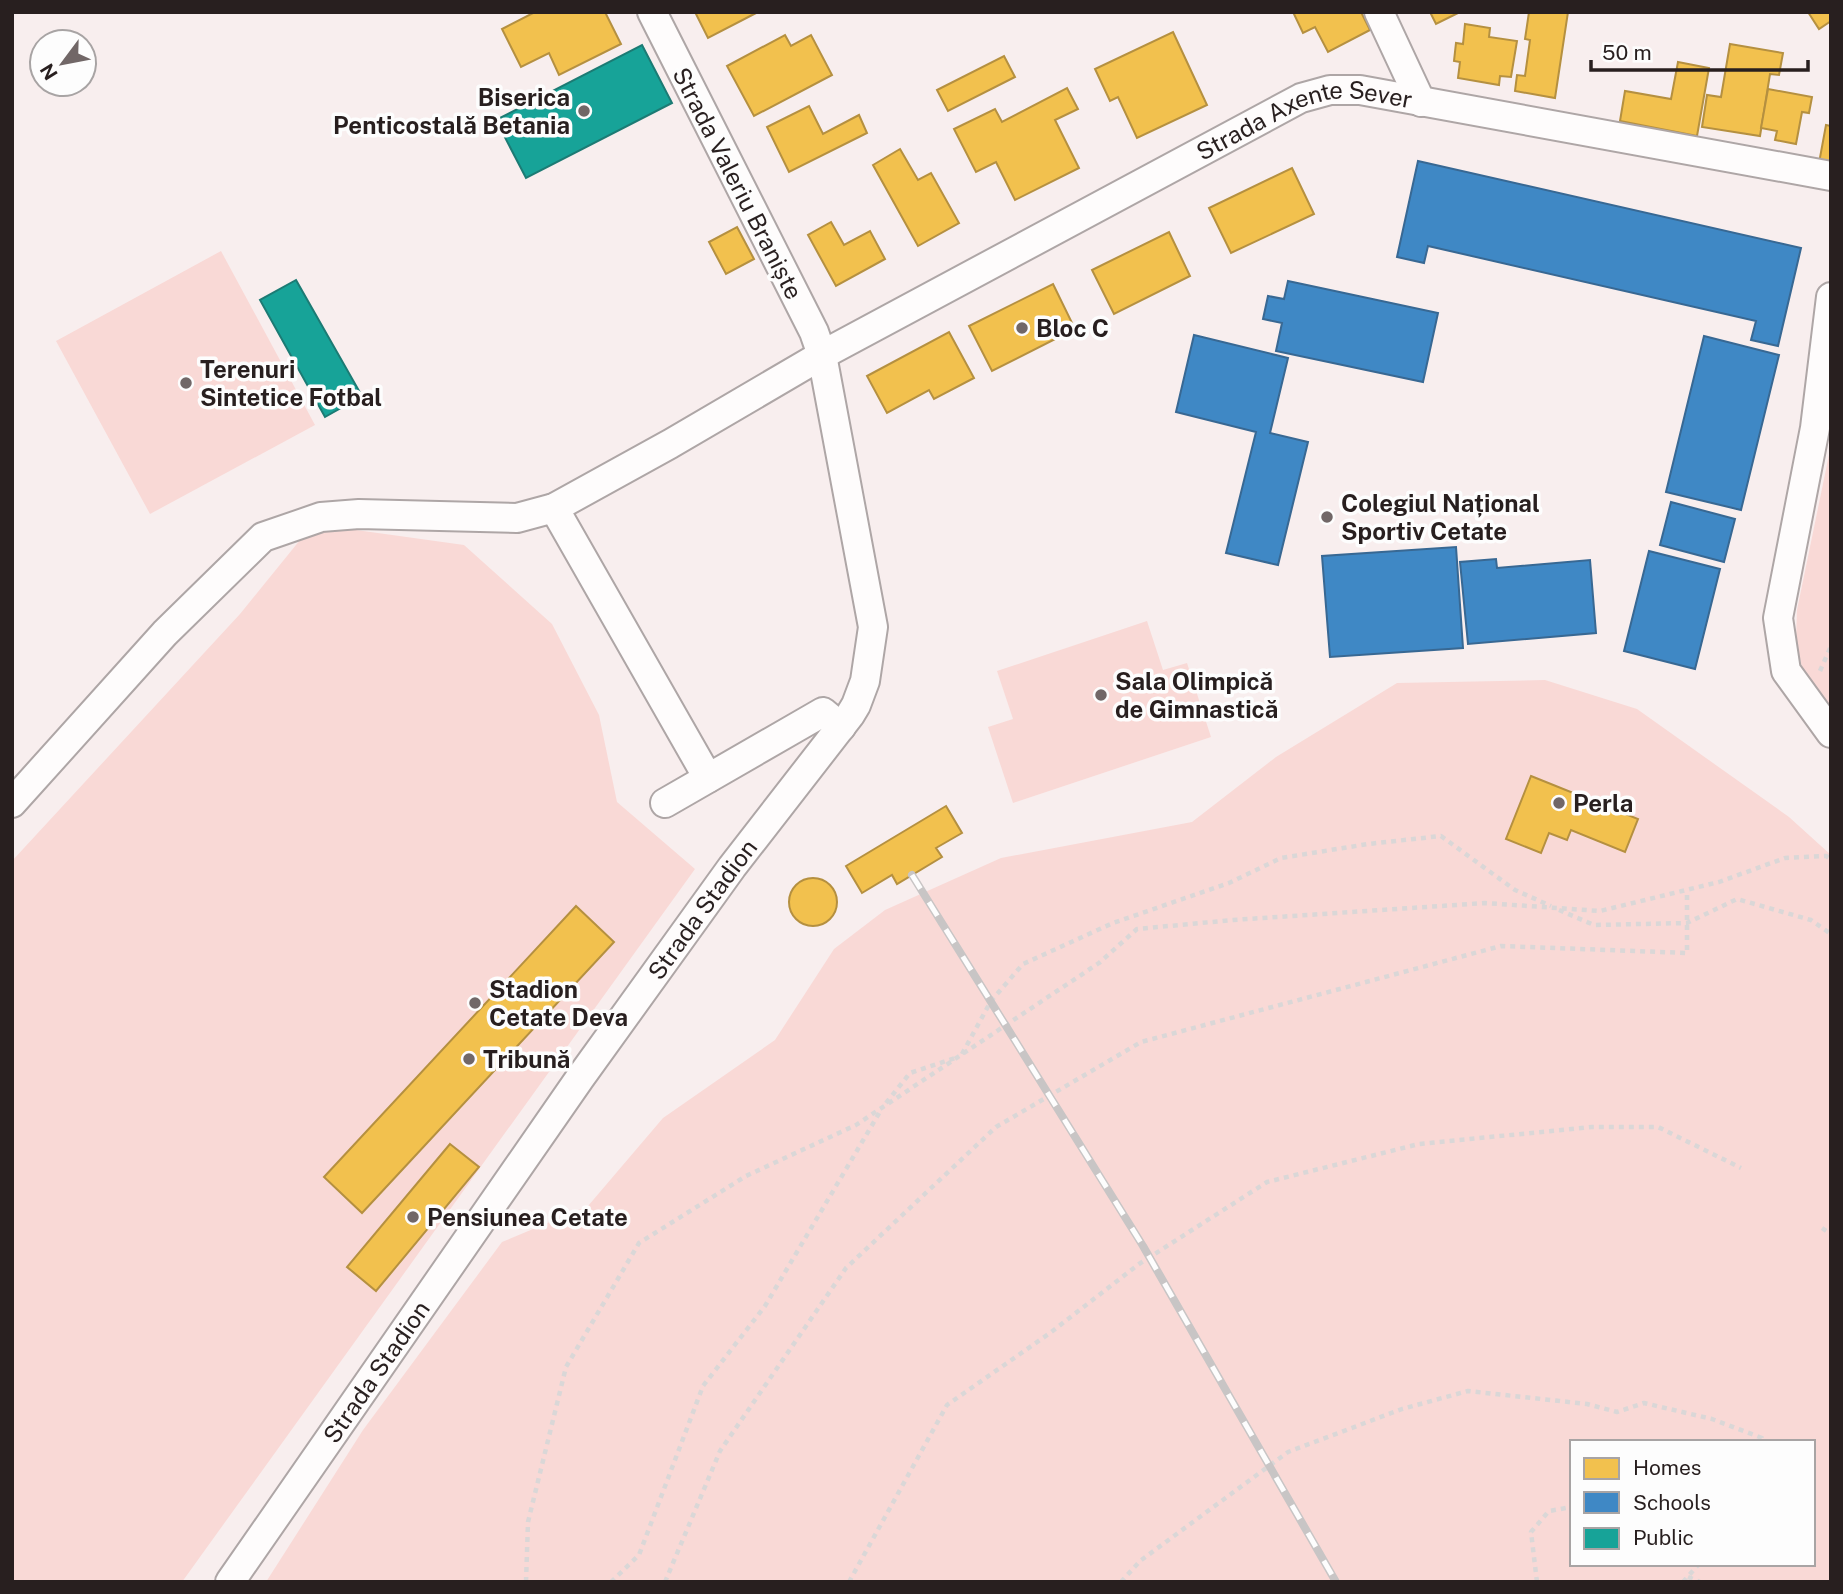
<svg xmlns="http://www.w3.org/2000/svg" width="1843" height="1594" font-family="'Public Sans',sans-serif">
	<rect width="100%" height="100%" fill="#f8eeee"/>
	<g fill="#f9d9d6" fill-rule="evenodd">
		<path d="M221,251L315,425L150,514L56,341Z"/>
		<path d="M1831,445V719L1805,681L1796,641L1797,610Z"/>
		<path d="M313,524L464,545L552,624L599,715L617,802L695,869L182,1582H12V861L240,614Z"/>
		<path d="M1147,621L1163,670L1187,663L1211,737L1013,803L988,727L1013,719L997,671Z"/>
		<path d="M1545,680L1637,709L1789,817L1831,855V1582H266L363,1430L502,1242L588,1206L663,1118L775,1040L834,949L885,910L1001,858L1192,822L1276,757L1397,683ZM1572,1442H1813V1564H1572Z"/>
	</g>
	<g fill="#f2c14e" stroke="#b59040" stroke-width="2">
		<path d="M535,12H605L621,44L559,75L549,53L521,67L502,29Z"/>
		<path d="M695,12H758L708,38Z"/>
		<path d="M1293,12H1361L1370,30L1328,52L1315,27L1303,33Z"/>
		<path d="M1430,12H1460L1436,24Z"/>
		<path d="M1529,12H1568L1555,98L1515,91L1517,75L1525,76L1530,40L1525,39Z"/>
		<path d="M1808,12H1831V21L1819,29Z"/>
		<path d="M1465,24L1490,28L1489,37L1517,41L1511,77L1500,76L1499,85L1458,78L1460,62L1454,61L1456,43L1463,44Z"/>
		<path d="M1173,32L1207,105L1137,138L1118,97L1110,101L1095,69Z"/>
		<path d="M785,35L791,46L811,35L832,75L754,116L727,66Z"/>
		<path d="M1730,44L1783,53L1779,75L1770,74L1760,136L1702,127L1707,95L1721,97Z"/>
		<path d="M1004,56L1015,77L948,111L937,90Z"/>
		<path d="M1678,62L1709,68L1697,136L1620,121L1625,91L1671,99Z"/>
		<path d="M1067,88L1078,109L1055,120L1079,168L1015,200L996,162L976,172L954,129L995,109L1002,122Z"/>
		<path d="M1768,89L1812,97L1809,113L1802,112L1796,144L1775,140L1777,131L1761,128Z"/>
		<path d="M809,106L823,134L859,115L867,133L789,172L767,127Z"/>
		<path d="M1826,125L1831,126V164L1819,163Z"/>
		<path d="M900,149L918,180L931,173L959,223L918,246L873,165Z"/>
		<path d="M1292,168L1314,214L1231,253L1209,208Z"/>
		<path d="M831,222L844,245L870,231L885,259L836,286L808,235Z"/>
		<path d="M737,227L754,259L726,274L709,242Z"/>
		<path d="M1169,232L1190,276L1114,314L1092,270Z"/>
		<path d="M1053,284L1075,329L992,371L969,326Z"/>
		<path d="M949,332L974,378L934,399L929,390L887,413L867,376Z"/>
		<path d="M1531,776L1638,819L1625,852L1571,830L1567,840L1549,833L1541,853L1506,839Z"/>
		<path d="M946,806L962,833L936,848L942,857L897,884L892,875L862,893L846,866Z"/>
		<circle cx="813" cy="902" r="24"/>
		<path d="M576,906L614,942L362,1213L324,1177Z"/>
		<path d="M450,1144L479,1167L376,1291L347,1267Z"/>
	</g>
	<g fill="#3f88c5" stroke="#386893" stroke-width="2">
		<path d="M1418,161L1801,248L1778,346L1751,340L1756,321L1428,246L1424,263L1397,257Z"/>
		<path d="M1288,281L1438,313L1423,382L1276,351L1282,323L1263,319L1268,296L1284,299Z"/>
		<path d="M1194,335L1288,358L1270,433L1308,442L1278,565L1226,553L1256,432L1176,412Z"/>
		<path d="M1704,336L1779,355L1741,510L1666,492Z"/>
		<path d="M1671,502L1735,519L1724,562L1660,545Z"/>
		<path d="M1456,547L1463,648L1330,657L1322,556Z"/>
		<path d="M1649,551L1720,569L1695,669L1624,651Z"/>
		<path d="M1496,559L1497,568L1590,560L1596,633L1468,644L1460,562Z"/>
	</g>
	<g fill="#17a398" stroke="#1c7b74" stroke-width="2">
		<path d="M642,45L672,103L526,178L496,120Z"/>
		<path d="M296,280L362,396L325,417L260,300Z"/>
	</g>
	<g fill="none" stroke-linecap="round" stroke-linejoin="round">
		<defs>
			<g id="minor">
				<path d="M1379,12L1421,102"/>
				<path d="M1831,297L1815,428L1778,618L1786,671L1831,733"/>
				<path d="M554,508L708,778"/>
				<path id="s1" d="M12,803L165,633L263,537L321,517L359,514L517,518L554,508L670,444L822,355L1301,98L1330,90H1360L1831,176"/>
				<path d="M665,803L823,712L841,727"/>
				<path id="s2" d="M230,1582L580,1078L732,867L850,715L856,705L865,681L873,627L822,355L814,332L652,12"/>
			</g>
		</defs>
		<use href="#minor" stroke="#aea6a6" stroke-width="32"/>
		<g stroke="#dad7d7" stroke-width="4.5" stroke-dasharray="5 5" stroke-linecap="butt">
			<path d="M1820,671L1831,646"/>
			<path d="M1559,910L1594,925L1687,923L1737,899L1811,920L1831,934"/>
			<path d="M962,1054L991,1001L1023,964L1113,923L1229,883L1281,858L1368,844L1441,836L1515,890L1551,906"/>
			<path d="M886,1103L910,1073L955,1058"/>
			<path d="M1822,1228L1831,1234"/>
			<path d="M1688,1577L1700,1582"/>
			<path d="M526,1582L528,1522L566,1367L639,1243L746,1176L856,1125L1099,963L1137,929L1233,920L1485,903L1600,911L1719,882L1785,858L1826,856L1831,859"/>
			<path d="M611,1582L639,1555L703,1386L765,1306L881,1110"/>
			<path d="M665,1582L720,1451L846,1268L996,1127L1141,1042L1501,946L1687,953V890"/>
			<path d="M849,1582L947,1405L1050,1333L1139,1264L1267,1182L1419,1144L1592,1127H1658L1741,1168"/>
			<path d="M1121,1582L1140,1561L1288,1452L1402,1409L1468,1391L1587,1404L1617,1412L1644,1403L1712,1419L1762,1438L1763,1442"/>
			<path d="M1537,1582L1531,1532L1549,1511L1572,1507"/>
			<path d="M1683,1582L1699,1564"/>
		</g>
		<use href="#minor" stroke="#fefcfc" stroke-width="28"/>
		<defs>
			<path id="rail" d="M912,875L1143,1246L1336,1582"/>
		</defs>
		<use href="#rail" stroke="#c8c5c5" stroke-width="8"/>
		<use href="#rail" stroke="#fdfdfd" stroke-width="5" stroke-dasharray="16" stroke-linecap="butt"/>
	</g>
	<g fill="#716767" stroke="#fdfdfd" stroke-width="2.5">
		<circle cx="584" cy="111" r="7"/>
		<circle cx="1022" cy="328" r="7"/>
		<circle cx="186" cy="383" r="7"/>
		<circle cx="1327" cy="517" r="7"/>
		<circle cx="1101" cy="695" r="7"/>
		<circle cx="1559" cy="803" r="7"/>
		<circle cx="475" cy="1003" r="7"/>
		<circle cx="469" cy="1059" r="7"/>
		<circle cx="413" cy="1217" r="7"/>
	</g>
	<g text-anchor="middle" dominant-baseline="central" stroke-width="7" stroke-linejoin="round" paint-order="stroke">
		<g font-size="24" font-weight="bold" fill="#281f1f" stroke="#fdfdfd" text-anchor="start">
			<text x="570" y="97" text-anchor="end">Biserica<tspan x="570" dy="28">Penticostală Betania</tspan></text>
			<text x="1036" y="328">Bloc C</text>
			<text x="200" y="369">Terenuri<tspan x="200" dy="28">Sintetice Fotbal</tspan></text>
			<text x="1341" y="503">Colegiul Național<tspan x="1341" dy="28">Sportiv Cetate</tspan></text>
			<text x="1115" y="681">Sala Olimpică<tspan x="1115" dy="28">de Gimnastică</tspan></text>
			<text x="1573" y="803">Perla</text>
			<text x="489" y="989">Stadion<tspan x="489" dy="28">Cetate Deva</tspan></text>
			<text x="483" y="1059">Tribună</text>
			<text x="427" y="1217">Pensiunea Cetate</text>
		</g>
		<g font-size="24" fill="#281f1f" stroke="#fdfdfd">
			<text stroke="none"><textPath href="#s1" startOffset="1512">Strada Axente Sever</textPath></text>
			<text transform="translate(738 183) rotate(63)">Strada Valeriu Braniște</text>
			<text stroke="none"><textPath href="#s2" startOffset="822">Strada Stadion</textPath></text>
			<text stroke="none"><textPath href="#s2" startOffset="256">Strada Stadion</textPath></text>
		</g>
	</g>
	<rect width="1843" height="1594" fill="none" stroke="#281f1f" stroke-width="28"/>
	<rect x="1570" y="1440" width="245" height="126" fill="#fdfdfd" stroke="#a8a4a4" stroke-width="2"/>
	<rect x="1584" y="1458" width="35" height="21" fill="#f2c14e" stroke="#a8a4a4" stroke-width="2"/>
	<text x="1633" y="1475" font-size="21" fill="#281f1f">Homes</text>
	<rect x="1584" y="1492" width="35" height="21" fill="#3f88c5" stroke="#a8a4a4" stroke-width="2"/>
	<text x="1633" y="1510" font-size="21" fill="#281f1f">Schools</text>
	<rect x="1584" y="1528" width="35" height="21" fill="#17a398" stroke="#a8a4a4" stroke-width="2"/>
	<text x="1633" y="1545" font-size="21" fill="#281f1f">Public</text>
	<g transform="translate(63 63) rotate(238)"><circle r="33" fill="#fdfdfd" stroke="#a8a4a4" stroke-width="2"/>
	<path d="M0-5L12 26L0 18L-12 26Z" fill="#716767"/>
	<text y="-10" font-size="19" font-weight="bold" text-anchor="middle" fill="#281f1f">N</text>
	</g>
	<path d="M1591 60v10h217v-10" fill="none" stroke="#281f1f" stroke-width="3.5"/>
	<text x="1602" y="60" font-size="21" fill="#281f1f" stroke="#fdfdfd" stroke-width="5" paint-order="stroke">50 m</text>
</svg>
